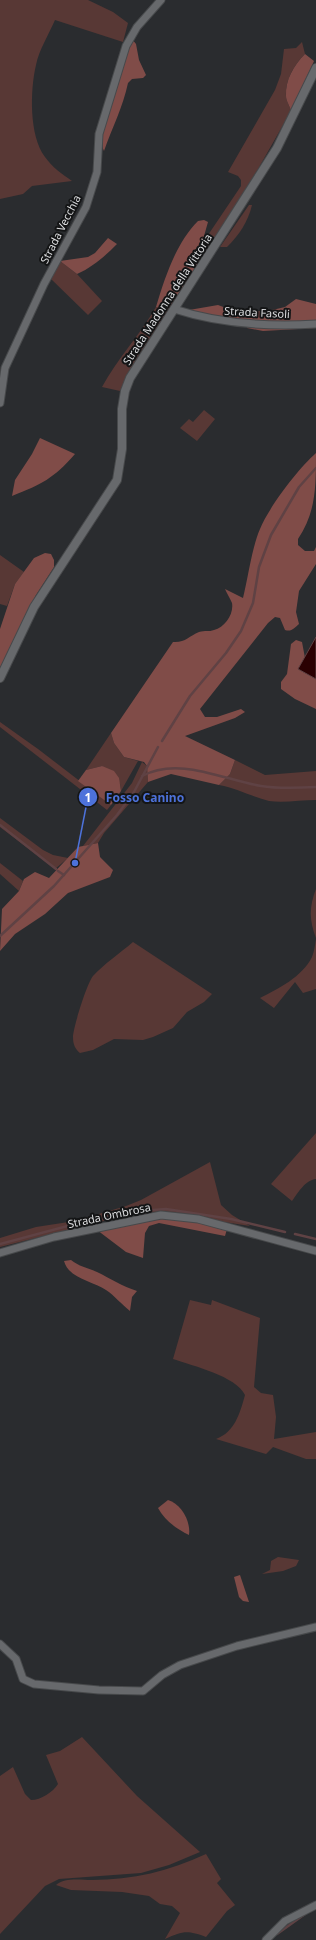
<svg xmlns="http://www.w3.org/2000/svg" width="316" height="1940" font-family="'Noto Sans',sans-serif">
	<rect width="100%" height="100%" fill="#2a2c2f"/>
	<g fill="#583835">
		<path d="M0,0H88L113,12L128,23L123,42L55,20C49,34 39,50 36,65C30,90 29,136 45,157C52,167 62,174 72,181L32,186L23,194L0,199Z"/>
		<path d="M302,42L305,54C294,65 285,80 286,96C286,101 290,106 291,111L258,169L208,248L204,241L241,186V180L238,176L228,172L275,90L281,74L284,49L296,48Z"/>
		<path d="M249,205H252C248,222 239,235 227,247H220Z"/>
		<path d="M60,261L77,274L102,301L88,315L49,277Z"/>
		<path d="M156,307L171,308L138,356L120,391L102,387C117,359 140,335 156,307Z"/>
		<path d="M204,410L215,419L197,441L180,428L189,419L193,422Z"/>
		<path d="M0,555L24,572L15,584L7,606L0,604Z"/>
		<path d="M0,722L38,749L111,805L107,810L0,727Z"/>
		<path d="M111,733L114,743L124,757L138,761L121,791L120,784L102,766L86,770Z"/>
		<path d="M235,760L265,775L316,771V800C301,800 284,803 269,801C252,797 237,788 219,785L230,774Z"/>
		<path d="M142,762L147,766L148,782L104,833L98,843L83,846L132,783Z"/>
		<path d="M0,818L43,850L53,855L68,858L55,869L0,827Z"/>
		<path d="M0,863L23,881L19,891L0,874Z"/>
		<path d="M316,889V938C309,920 309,907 316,889Z"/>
		<path d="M316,939V989L303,993L295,982L274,1008L260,998C278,989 302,977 312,957C314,952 315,945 316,939Z"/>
		<path d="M133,942L212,994L204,1002L187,1012L173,1028L153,1037L143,1040L114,1039L93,1050L80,1053C75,1049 73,1044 73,1037C73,1028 87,983 93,976C104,964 120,953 133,942Z"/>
		<path d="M316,1133V1179C305,1180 298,1193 292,1201L271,1184Z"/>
		<path d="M210,1162L221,1205L232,1215L250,1226L159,1212L132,1215L99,1222L0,1247V1238L36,1227L75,1221L126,1206L141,1200Z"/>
		<path d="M190,1300L211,1305L212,1300L260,1318L254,1387L261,1393L273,1395L276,1417L274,1439L316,1432V1459H306L273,1447L266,1454L216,1439C235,1432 240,1413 245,1395C236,1376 193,1366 173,1359Z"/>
		<path d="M278,1557L299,1560L296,1566L283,1571L262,1574L270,1570L271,1561Z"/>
		<path d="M82,1737L137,1796L200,1852L169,1865L141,1873L59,1879L45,1886L0,1934V1776L13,1767L25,1794L31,1800C41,1800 53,1792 58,1784L46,1755L60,1751Z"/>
		<path d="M206,1854L221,1879L217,1883L235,1905L227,1911L206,1937C187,1930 183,1931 165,1939L180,1913L172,1906L160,1904L149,1896L122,1892L71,1890L56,1885C65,1877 81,1880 92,1880C133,1880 169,1871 206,1854Z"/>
	</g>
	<g fill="#804c48">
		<path d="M132,39L136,44L139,60L146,75L143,78L132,79L128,83C123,107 112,128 104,151C95,129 124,63 132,39Z"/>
		<path d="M305,54L314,61L291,111C290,106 286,101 286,96C285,80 294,65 305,54Z"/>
		<path d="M204,220L208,222L204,236L208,248L171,308L156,307C165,277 176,243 198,221Z"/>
		<path d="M108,238L117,244C105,256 93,267 77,274L60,261L88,257L95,253Z"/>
		<path d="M296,299L316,304V328L263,331L247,328L249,322L207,315L189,310L218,305L234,311H268L285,307Z"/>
		<path d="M40,438L75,454C53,479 42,484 12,496L15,480L32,454Z"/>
		<path d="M316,453C316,487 316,512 298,539V545L305,551H314L316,547V564L299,591L296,612L299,624C294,628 292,632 285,630L280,618L275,617L268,623L200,709L205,717H217L241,709L245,712L235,718L185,736L235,760L230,774L219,785L171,774L148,782L147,766L144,762L124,757L114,743L111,733L173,642C185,643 189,636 199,632C205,630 209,632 214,630C225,627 234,614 232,603C230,598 227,594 225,589L243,598C248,578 252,547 260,529C269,507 298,469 316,453Z"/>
		<path d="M45,553L51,554L54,560V567L36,595L0,668V629L15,584L34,558Z"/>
		<path d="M296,640L302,642L305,658L298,669L316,679V709L295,699L281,689V682L287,674L291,644Z"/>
		<path d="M102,766L114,771L119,778L121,791L111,805L78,781L86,770Z"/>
		<path d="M98,843L100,857L113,870L110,877L68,893L45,914L15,934L0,951L2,909L19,891L24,879L35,872L49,878L78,847Z"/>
		<path d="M160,1216L182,1219L227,1229L225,1236L159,1223L149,1226L145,1233L143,1258L126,1252L97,1230Z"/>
		<path d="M71,1260C78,1266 88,1268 97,1272C111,1279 122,1286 137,1291L132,1297L130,1311C121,1304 115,1296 106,1290C93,1281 69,1279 64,1261Z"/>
		<path d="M168,1500C181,1504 191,1521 189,1535C177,1529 165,1521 158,1508Z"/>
		<path d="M240,1575L249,1602L243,1601L239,1597L234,1577Z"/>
	</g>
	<path fill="#2a0002" stroke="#5f4244" d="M316,637V679L298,669Z"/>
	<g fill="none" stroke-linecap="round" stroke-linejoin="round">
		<g stroke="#5f4244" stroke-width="2.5">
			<path d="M162,741L190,696L226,653L241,631L253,603L259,567L271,535L299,487L316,468"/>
			<path d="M142,776C179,756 224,780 261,786C279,789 298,788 316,787"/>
			<path d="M0,825L56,869"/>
			<path d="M58,871L64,875"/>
			<path d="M0,936L54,886L117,815L134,792L158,747"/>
			<path d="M295,1234L316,1239"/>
			<path d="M0,1244L75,1224L139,1211L166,1209L231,1219L285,1232"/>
			<path d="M277,1934L305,1914"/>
		</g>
		<defs>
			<g id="minor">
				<path d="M174,309C220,324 267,327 316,324"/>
				<path d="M0,403L5,368L44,284L86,207L97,172L99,134L126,46L137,27L161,0"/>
				<path d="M0,1253L54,1237L161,1215L198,1219L316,1251"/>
				<path d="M0,1644L16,1659L23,1679L34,1684L99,1690L143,1691L162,1675L180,1665L237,1646L316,1627"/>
				<path d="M266,1940L285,1921L316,1905"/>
			</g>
			<path id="tertiary" d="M0,678L34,607L117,480L122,449V409L125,391L130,378L277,148L316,68"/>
		</defs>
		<use href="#minor" stroke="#47494b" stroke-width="9"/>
		<use href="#tertiary" stroke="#47494b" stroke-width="10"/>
		<use href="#minor" stroke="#67696c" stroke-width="7"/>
		<use href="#tertiary" stroke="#67696c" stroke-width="8"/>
	</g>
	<g text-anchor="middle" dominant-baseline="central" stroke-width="4" stroke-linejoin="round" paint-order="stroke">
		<g font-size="11" fill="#dcdddf" stroke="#141516">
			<text transform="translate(60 229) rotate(-63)">Strada Vecchia</text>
			<text transform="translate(167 299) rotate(-57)">Strada Madonna della Vittoria</text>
			<text transform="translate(257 312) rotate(3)">Strada Fasoli</text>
			<text transform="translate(109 1215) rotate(-12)">Strada Ombrosa</text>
		</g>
	</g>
	<path fill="none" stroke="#4d72da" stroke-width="1.5" d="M75 863L88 797"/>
	<g fill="#4d72da" stroke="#141516" stroke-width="1.5">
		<circle cx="75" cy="863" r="4"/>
		<circle cx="88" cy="797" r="10"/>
	</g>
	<g font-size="12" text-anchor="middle" font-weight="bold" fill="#fff">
		<text x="88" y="802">1</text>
	</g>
	<g font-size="12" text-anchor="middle" font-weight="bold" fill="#4d72da" stroke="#141516" stroke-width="4" stroke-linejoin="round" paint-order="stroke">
		<text x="145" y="802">Fosso Canino</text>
	</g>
</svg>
